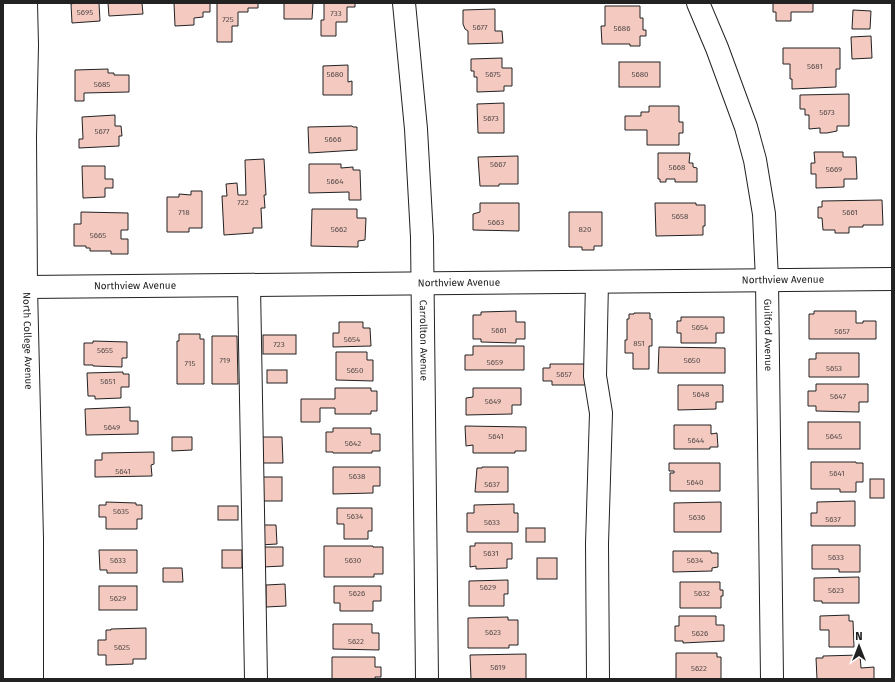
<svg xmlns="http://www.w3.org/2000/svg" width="895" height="682" font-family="'Fira Sans',sans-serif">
	<rect width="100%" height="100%" fill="#fff"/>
	<g fill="#f3c9c0" stroke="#222">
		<path d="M75,3H99L100,21L72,23L71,4Z"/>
		<path d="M108,3H142L143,14L109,16Z"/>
		<path d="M174,3H210V12H203V17L194,18V25L175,26Z"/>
		<path d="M217,3H258V8H248V12H238V26H232V42H217Z"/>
		<path d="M284,3H313L312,19H284Z"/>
		<path d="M324,3H355V7H347V22H336V36H321V20H324Z"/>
		<path d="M773,3H813V12H791V21H776V12H773Z"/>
		<path d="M605,6H640V18H643V30H646V36H640V46H630V44H602L601,26H605Z"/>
		<path d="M495,9V31H502L503,43L468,44V31L465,29L463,24V10Z"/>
		<path d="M853,10L871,11L870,29H852Z"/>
		<path d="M871,36L872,58L852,59L851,37Z"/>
		<path d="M783,48H840V69H836V87L792,89V79H790V64H783Z"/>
		<path d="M502,58V68H512V86H504V91L477,92V77H474V71H471V59Z"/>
		<rect x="619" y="62" width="41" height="25"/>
		<path d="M348,65V82L352,81V95H323V66Z"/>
		<path d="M108,69V73H114V75H129V92L84,93V101H75V70Z"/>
		<path d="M849,94V126H837V131L827,133H820V128L809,129V115H805V109H800V95Z"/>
		<path d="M504,103V133H478L477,104Z"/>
		<path d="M649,106H679V122H683V133H679V145H647V130H625V116H641V112H649Z"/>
		<path d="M115,115V126H121L122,136H119V146L79,148V139H83L82,117Z"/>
		<path d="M352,126L353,127H357V150L309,153L308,127Z"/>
		<path d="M814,152H843V157H856L857,179H844V187L816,188V174H811V163H815Z"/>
		<path d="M658,153H690L689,163H693V167L697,168V182H675V179H666V182H660V179H658Z"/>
		<path d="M518,156V184H499V186H480L478,157Z"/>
		<path d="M264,159L266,195H264L265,208H261L262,228H253V233L224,235L222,196H227L226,184L237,183L238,195H246L245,160Z"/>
		<path d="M309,164H341V168L353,167V170H360L361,200H349V192L309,193Z"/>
		<path d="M82,166H105V179H113V188H105V197L83,198Z"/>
		<path d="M191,191H202V228H189V232H167V197H179V194L191,195Z"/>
		<path d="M882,200L883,225H863V227H849V233H835V230H823L822,218H818V207H822V201Z"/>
		<path d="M480,203H519V231L473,230V214L480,212Z"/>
		<path d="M655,203H696V205H705V226H703V235L656,236Z"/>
		<path d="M312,209H357V218H366L365,240L358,241V247L311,246Z"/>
		<path d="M81,212L128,213V230H121V239H128V254H111V251H90V248H86V246H74V224H81Z"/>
		<path d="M569,212H602V246H594V250H582V247H569Z"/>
		<path d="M516,311V322H525V339H516V343L481,342V339H473V315H481V312Z"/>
		<path d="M814,311H856V323H863V321H876V339H809V314H814Z"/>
		<path d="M634,313H650V319H652V346H649V369H633V353H625V340H627V319H629V314H634Z"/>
		<path d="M681,317H724V333H716V343H681V333H677V321H681Z"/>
		<path d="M339,322H363V328H370L371,346L333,347V333H339Z"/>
		<path d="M179,334H200V339H204V384H177V341H179Z"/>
		<rect x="263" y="335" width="33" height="19"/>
		<path d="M212,336H237L238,384H212Z"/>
		<path d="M93,341L127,342V358H122V367L93,366V365H84V343H93Z"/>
		<path d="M473,346H524V370H465V355H473Z"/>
		<path d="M659,347L725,348V373H658Z"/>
		<path d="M336,352H367V360H373V381L336,380Z"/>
		<path d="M816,353H859V377H809V359H816Z"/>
		<path d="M550,364H586V385H552V381H543V368H550Z"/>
		<rect x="267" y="370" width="20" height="13"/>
		<path d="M123,372V374H129V387H121V398L95,399V396H88L87,373Z"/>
		<path d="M816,384H868V402H859V412L816,411V406H808V391H816Z"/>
		<path d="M678,385H723V402H716V409L678,410Z"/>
		<path d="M335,388H371V391H377V411H371V414H335V408H320V422H301V399H335Z"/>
		<path d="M473,388H521V405H512V414L466,415V398L473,397Z"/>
		<path d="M130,407V421H138V434L86,435L85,409Z"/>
		<rect x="808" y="422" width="52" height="27"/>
		<path d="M674,425H711V434L717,433L718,447H710V449H674Z"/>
		<path d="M465,426L526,427V451H515V453H473V445L466,446Z"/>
		<path d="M333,428H371V434H380V451H372V453H333V452H326V432H333Z"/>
		<path d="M172,437H192V450L172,451Z"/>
		<path d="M262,437H282L283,463H263Z"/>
		<path d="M154,452V464L151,465L152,476L95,477V460H102V453Z"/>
		<path d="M811,462H856V463H863V482H856V492H840V489H811Z"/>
		<path d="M669,463H720V491H670V473H674V471H669Z"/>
		<path d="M333,467H380V486H373V493L333,494Z"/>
		<path d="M482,467H508V492H475L477,468H482Z"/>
		<rect x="261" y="477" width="21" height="24"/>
		<rect x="870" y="479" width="14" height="19"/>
		<path d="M855,501V526H811V513H817V502Z"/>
		<path d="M106,502L136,503V505H142V519H137V529H106V517H99V505H106Z"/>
		<path d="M721,502V532H674V503Z"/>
		<path d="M514,504V513H518V532H467V513H474V505Z"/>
		<rect x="218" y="506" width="20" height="14"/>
		<path d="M337,508H372V531H368V539H344V524H337Z"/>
		<path d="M260,525H276L277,544L260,545Z"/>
		<rect x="526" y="528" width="19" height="14"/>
		<path d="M475,543H512V559H507V568L476,569V566L470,567V546H475Z"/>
		<path d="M812,545H860V572H839V569H812Z"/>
		<path d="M324,546H373V547H383V574H374V577H324Z"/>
		<path d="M263,547H283V566L263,567Z"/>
		<path d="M99,550H137V573H107V570H100Z"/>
		<rect x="222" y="550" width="20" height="18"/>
		<path d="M673,551H711V553H718V567L712,568V571L673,572Z"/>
		<rect x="537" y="558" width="20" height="21"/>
		<path d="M163,568H182L183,582H163Z"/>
		<path d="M859,577V603H822V601H814V578Z"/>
		<path d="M508,580V594H504V606H469V581Z"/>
		<path d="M680,582H720V590H723V596H721V608H680Z"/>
		<path d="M285,584L286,606L266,607V585Z"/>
		<rect x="99" y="586" width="38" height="24"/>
		<path d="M334,586H381V601H373V611H340V603H334Z"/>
		<path d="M849,615V621H853L854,647H829V630H820V616Z"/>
		<path d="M679,616H716V625H724V641L683,643V641H675V626H679Z"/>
		<path d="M508,617V620H518V645H509V648H468V618Z"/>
		<path d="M333,624H372V633H379V650L333,649Z"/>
		<path d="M146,628V659H133V664L106,665V655H98V640H106V630H111V629Z"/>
		<path d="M676,653H717V657H721V679H676Z"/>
		<path d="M526,654V679H471L470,655Z"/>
		<path d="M860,655L861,668L874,667V679H817L816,658H823V656Z"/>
		<path d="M332,657H375V667H381V677H375V679H332Z"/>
	</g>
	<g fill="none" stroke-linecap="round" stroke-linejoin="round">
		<defs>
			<g id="minor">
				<path d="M10,3L18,679"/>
				<path id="s1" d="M404,3L416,129L422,237L427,679"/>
				<path id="s2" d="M698,3L717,48L746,127L755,160L764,214L767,280L772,679"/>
				<path d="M597,282L595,376L601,413L597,544L598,679"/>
				<path d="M249,286L256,679"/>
				<path id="s3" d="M26,287L892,279"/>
			</g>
			<g id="major">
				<path id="s4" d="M26,3L27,45L25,137L26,287L32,539V679"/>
				<path d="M3,419L6,679"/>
			</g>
		</defs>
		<use href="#minor" stroke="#222" stroke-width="24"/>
		<use href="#major" stroke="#222" stroke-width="24"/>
		<use href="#minor" stroke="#fff" stroke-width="22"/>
		<use href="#major" stroke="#fff" stroke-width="22"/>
	</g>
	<g text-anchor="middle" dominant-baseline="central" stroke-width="3" stroke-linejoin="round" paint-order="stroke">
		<g font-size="8" fill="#564c4a">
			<text x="85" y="12">5695</text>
			<text x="336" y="13">733</text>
			<text x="228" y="19">725</text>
			<text x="480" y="27">5677</text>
			<text x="622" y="28">5686</text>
			<text x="815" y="66">5681</text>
			<text x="335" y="74">5680</text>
			<text x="493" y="74">5675</text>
			<text x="640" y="74">5680</text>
			<text x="102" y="84">5685</text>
			<text x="827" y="112">5673</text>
			<text x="491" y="118">5673</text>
			<text x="102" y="131">5677</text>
			<text x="333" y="139">5666</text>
			<text x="498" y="164">5667</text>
			<text x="677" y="167">5668</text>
			<text x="834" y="169">5669</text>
			<text x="335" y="181">5664</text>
			<text x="243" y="202">722</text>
			<text x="184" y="212">718</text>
			<text x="850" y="212">5661</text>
			<text x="680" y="216">5658</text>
			<text x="496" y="222">5663</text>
			<text x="339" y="229">5662</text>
			<text x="585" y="229">820</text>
			<text x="98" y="235">5665</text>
			<text x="700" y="327">5654</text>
			<text x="499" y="330">5661</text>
			<text x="842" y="331">5657</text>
			<text x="352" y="339">5654</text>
			<text x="639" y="343">851</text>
			<text x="279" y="344">723</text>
			<text x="105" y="350">5655</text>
			<text x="225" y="360">719</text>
			<text x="692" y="360">5650</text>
			<text x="495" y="362">5659</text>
			<text x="190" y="363">715</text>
			<text x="834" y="368">5653</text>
			<text x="355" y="370">5650</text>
			<text x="564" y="374">5657</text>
			<text x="108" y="381">5651</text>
			<text x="701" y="394">5648</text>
			<text x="838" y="396">5647</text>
			<text x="493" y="401">5649</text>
			<text x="112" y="427">5649</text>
			<text x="496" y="436">5641</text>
			<text x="834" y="436">5645</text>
			<text x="696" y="440">5644</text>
			<text x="353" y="443">5642</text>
			<text x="123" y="471">5641</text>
			<text x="837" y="473">5641</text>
			<text x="357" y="476">5638</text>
			<text x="695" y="482">5640</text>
			<text x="492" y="484">5637</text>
			<text x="121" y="511">5635</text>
			<text x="355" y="516">5634</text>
			<text x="697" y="517">5636</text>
			<text x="833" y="519">5637</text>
			<text x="492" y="522">5633</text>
			<text x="491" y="553">5631</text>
			<text x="836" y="557">5633</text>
			<text x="118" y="560">5633</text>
			<text x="353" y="560">5630</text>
			<text x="695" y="560">5634</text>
			<text x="488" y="587">5629</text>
			<text x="836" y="590">5623</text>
			<text x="357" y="593">5626</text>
			<text x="702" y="593">5632</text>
			<text x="118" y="598">5629</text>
			<text x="493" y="632">5623</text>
			<text x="700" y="633">5626</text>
			<text x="356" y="641">5622</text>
			<text x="122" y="647">5625</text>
			<text x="498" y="667">5619</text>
			<text x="699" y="668">5622</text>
		</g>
		<g font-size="10" fill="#222" stroke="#fff">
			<text stroke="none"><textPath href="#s3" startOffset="757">Northview Avenue</textPath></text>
			<text stroke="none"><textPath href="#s3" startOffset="433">Northview Avenue</textPath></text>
			<text stroke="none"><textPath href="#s3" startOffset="109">Northview Avenue</textPath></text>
			<text stroke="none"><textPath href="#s2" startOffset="343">Guilford Avenue</textPath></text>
			<text stroke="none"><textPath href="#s4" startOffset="338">North College Avenue</textPath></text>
			<text stroke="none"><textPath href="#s1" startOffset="338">Carrollton Avenue</textPath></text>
		</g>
	</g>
	<rect width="895" height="682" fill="none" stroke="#222222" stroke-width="8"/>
	<g transform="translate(859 646)" stroke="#ffffff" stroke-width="3" paint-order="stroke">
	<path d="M0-3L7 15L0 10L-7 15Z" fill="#222222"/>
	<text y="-6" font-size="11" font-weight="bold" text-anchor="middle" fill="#222222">N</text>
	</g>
</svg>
